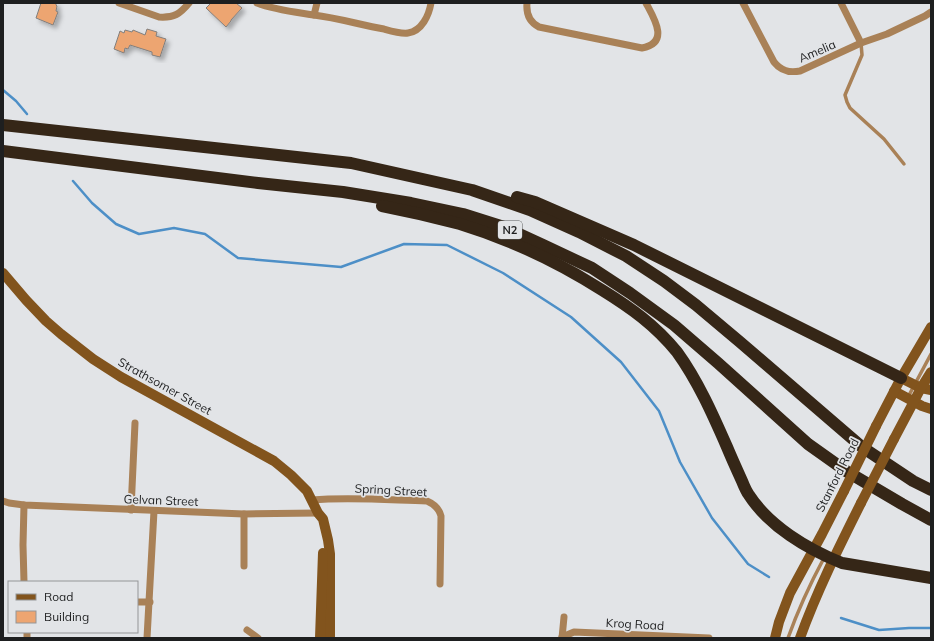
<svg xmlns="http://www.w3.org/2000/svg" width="934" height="641" font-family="Mulish,sans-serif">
	<defs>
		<filter id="shadow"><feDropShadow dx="3.5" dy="3.5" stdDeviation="2" flood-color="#0004"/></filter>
	</defs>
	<rect width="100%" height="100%" fill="#e2e4e7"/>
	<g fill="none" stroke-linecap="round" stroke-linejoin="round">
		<g stroke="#4d8fc7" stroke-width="2.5">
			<path d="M3,90L16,101L27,114"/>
			<path d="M73,181L92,203L116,224L139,234L174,228L205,234L238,258L341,267L404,244L447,245L503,273L571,317L621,362L659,411L680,462L712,518L748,564L769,577"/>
			<path d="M841,618L879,630L909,628H931"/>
		</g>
	</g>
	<g fill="#eda571" stroke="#827f7d" filter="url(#shadow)">
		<path d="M41,3H56V5L57,6L56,11L58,12L53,25L36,18Z"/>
		<path d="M211,3H236L242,8L231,20V21L226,27L206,8Z"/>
		<path d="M147,29L157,32L156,36L166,39L160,57L152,55V52L130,45L128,49L125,48L124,53L114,49L120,31L124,33L125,30L132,32L133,30L145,35Z"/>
	</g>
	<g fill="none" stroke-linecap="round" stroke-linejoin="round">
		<g stroke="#a98157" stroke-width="3.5">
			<path d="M861,43L862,55L845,95L847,102L850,108L884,139L904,164"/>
			<path d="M908,397L931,354"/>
			<path d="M788,638C798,610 810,584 824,558"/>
		</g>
		<g stroke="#a98157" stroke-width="7">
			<path d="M119,3L159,17C174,18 180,14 189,3"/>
			<path d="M257,3C275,10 295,12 314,15C338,18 361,25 384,29C391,31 401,34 408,33C422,31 429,15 431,3"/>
			<path d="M527,3C526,14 529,22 539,27L642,48C670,43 654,18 646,3"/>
			<path d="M743,3L774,62C781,71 789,73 800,71L861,43L887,34L925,16L931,12"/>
			<path d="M841,3L861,43"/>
			<path d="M314,15L317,3"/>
			<path d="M312,500C350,497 389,500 427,501C434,504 439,508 441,516L440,584"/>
			<path d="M3,501L9,503L24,505L244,514L318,513"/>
			<path d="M24,505L23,545L24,582"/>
			<path d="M131,510L135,423"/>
			<path d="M244,566V514"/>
			<path d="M137,602H150"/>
			<path d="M247,630L258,638"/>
			<path d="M27,632V638"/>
			<path d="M562,637L574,632L709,638"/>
			<path d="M147,638L154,511"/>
			<path d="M562,638L564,617"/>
		</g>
		<g stroke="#82541d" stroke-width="10">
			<path d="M3,273L26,300L46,321L61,334L93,359L121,377L274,461L291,475L307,491L318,513L323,519L328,540L330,554V638"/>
			<path d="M901,378L921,388L931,390"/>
			<path d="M894,391L922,406L931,409"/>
			<path d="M876,426L901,378L931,327"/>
			<path d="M894,439L921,388L931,372"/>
			<path d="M320,638L323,553"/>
			<path d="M775,638L779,622L790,593L822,534L844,491"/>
			<path d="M800,638C817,591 839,547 861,503"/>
		</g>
		<g stroke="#352617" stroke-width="12">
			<path d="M3,125L351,163L472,190L530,210L579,232L626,256L664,281L696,305L740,342L862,447L913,481L931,490"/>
			<path d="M3,151L258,183L343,192L411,203L463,214L504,227L543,245L592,268L630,293L674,325L718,363L808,444L846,471L902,504L931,520"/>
			<path d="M517,197L535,202L634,245L901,378"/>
			<path d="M382,206C408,211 434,217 460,224C509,239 558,262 602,290C631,308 655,325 677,352C698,381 713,415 727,447C732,459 737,470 742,481C744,486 746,491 749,495C769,526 807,549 842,563L931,578"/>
		</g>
		<g stroke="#82541d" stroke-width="10">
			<path d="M844,491L876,426"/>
			<path d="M861,503L894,439"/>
		</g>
	</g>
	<g text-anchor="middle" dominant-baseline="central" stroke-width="3.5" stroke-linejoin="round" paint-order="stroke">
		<rect fill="#e2e4e7" stroke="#595a5c" stroke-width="1" x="498" y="221" width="24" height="18" rx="3"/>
		<g font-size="11" font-weight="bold" fill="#1e1f20">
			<text x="510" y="230">N2</text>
		</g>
		<g font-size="12" fill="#1e1f20" stroke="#e2e4e7">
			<text transform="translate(817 51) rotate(-23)">Amelia</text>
			<text transform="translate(165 386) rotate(29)">Strathsomer Street</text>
			<text transform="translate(837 475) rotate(-63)">Stanford Road</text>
			<text transform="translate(391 490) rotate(3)">Spring Street</text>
			<text transform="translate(161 500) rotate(2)">Gelvan Street</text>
			<text transform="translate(635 624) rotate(3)">Krog Road</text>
		</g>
	</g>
	<rect width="934" height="641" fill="none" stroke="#1e1f20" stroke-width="8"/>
	<rect x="8" y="581" width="130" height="52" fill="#e2e4e7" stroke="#949597"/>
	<rect x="16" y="594" width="20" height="6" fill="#82541d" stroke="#949597"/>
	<text x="44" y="601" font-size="12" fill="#1e1f20">Road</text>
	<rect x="16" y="611" width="20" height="12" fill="#eda571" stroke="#949597"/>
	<text x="44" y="621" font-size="12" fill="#1e1f20">Building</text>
</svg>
